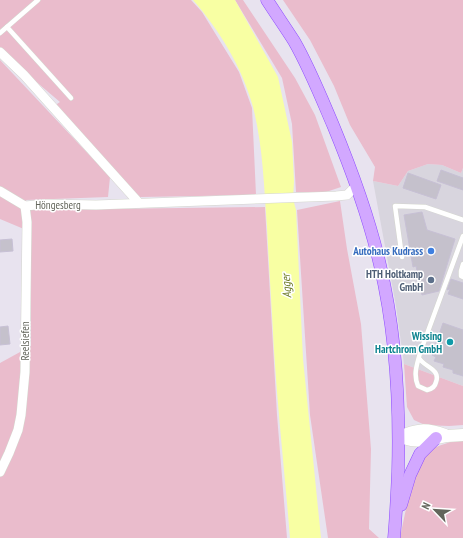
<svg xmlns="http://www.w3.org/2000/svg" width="463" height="538" font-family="'PT Sans Narrow',sans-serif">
	<rect width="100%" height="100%" fill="#e8e3ef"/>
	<path fill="#d8d5de" d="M428,164L442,165L461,173L463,168V386L404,364L396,306L373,181L398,186L408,171Z"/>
	<g fill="#eabccc">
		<path d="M0,0H191L202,12L239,72L252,108L256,195L140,197L54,106L60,102L0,51Z"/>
		<path d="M235,0H243L295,78L315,115L341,187L326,192H296L292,124L282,78Z"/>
		<path d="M283,0H463V168L461,173L442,165L428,164L408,171L398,186L373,181L375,167L350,125L334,86L310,40Z"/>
		<path d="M0,60L110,177L108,197L26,200L30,210L265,207L277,415L287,538H0V363L31,346V232L0,219Z"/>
		<path d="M340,201L347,249L361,324L371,449L369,529L379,538H328L310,415L297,210Z"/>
		<path d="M404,364L463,386V425L449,426L425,425L414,420L407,407Z"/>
		<path d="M453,441H463V538H400C404,519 414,461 429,451C436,446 445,444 453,441Z"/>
	</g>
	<path fill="#f8ffa3" d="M193,0H235L278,77L292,142L294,181L293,199L296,210L303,359L321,538H290C285,476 278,413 274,351C272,310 269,269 267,227C264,187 263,146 253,107C242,67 220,31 193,0Z"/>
	<g fill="#c5c1cc" stroke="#c7c0d5">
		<path d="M441,170L463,178V190L437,181Z"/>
		<path d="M408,173L441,185L436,199L403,188Z"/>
		<path d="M422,212L427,230L455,239L439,291L422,295L416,266L413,267L404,215Z"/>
		<path d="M12,239L13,251L0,252V240Z"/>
		<path d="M451,279L463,283V299L448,294L450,289L447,290Z"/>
		<path d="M443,323L463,330V376L453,373V370L443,367L444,364L434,361L436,357L432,355Z"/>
		<path d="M8,326L10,344L0,345V327Z"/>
	</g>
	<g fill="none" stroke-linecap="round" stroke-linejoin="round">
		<defs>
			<g id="lane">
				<path d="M7,27L71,98"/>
				<path d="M0,33L38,0"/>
				<path d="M402,257L395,206L425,207L463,220"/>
				<path d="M463,264L461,271V276L463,277"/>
				<path d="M419,358C424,367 441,369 436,382C435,387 432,389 427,390L418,386C413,374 417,365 420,353L463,236"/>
			</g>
			<g id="street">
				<path d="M0,52L24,75L139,203"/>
				<path d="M0,191L25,206L47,204L96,205L336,196L347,195L357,185"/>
				<path d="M0,472L9,453L18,430L21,415L25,372L27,222L25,206"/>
			</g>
			<g id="secondary">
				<path d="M399,437L411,440L423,441L447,436L463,435"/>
				<path d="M399,437C417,429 426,428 445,435"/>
			</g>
			<g id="primary">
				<path d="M267,0C276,14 285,27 294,41C309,67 321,97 333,125C352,171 369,217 380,265C396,333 400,403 398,472C397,494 396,516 394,538"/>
				<path d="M401,505L410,475L420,454L436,438"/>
			</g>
		</defs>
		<use href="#lane" stroke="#d4d6ce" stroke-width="5.5"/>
		<use href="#street" stroke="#d4d6ce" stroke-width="10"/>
		<use href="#secondary" stroke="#d5d8cd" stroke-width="13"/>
		<use href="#primary" stroke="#8d4cff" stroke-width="13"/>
		<use href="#lane" stroke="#fff" stroke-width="4.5"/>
		<use href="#street" stroke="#fff" stroke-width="9"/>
		<use href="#secondary" stroke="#fff" stroke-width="12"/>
		<use href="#primary" stroke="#d2a8ff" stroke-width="12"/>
	</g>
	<circle fill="#3f7fe0" stroke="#fff" stroke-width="1.5" cx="431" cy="251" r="4"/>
	<circle fill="#5c6f8a" stroke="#fff" stroke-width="1.5" cx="431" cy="280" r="4"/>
	<circle fill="#0f9aa8" stroke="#fff" stroke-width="1.5" cx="450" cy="342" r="4"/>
	<g text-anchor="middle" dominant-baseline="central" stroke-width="3" stroke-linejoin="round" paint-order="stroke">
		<g font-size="11" fill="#63655b" stroke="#fff">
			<text x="58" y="205">Höngesberg</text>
			<text transform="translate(25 341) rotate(-90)">Reelsiefen</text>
		</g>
		<g font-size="11" font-weight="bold" fill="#366cbe" stroke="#fff" text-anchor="end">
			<text x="423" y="251">Autohaus Kudrass</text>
		</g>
		<g font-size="11" font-weight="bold" fill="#4e5e75" stroke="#fff" text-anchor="end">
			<text x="423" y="274">HTH Holtkamp<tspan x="423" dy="13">GmbH</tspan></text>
		</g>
		<g font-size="11" font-weight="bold" fill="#0d838f" stroke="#fff" text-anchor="end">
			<text x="442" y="336">Wissing<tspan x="442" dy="13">Hartchrom GmbH</tspan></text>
		</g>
		<g font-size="12" font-style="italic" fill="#6d7a27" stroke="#fff">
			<text transform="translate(286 286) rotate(-94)">Agger</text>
		</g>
	</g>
	<g transform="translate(435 510) rotate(295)" stroke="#ffffff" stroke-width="3" paint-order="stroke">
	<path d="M0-3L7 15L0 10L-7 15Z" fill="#63655b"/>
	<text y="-6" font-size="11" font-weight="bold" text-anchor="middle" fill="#63655b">N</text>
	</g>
</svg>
